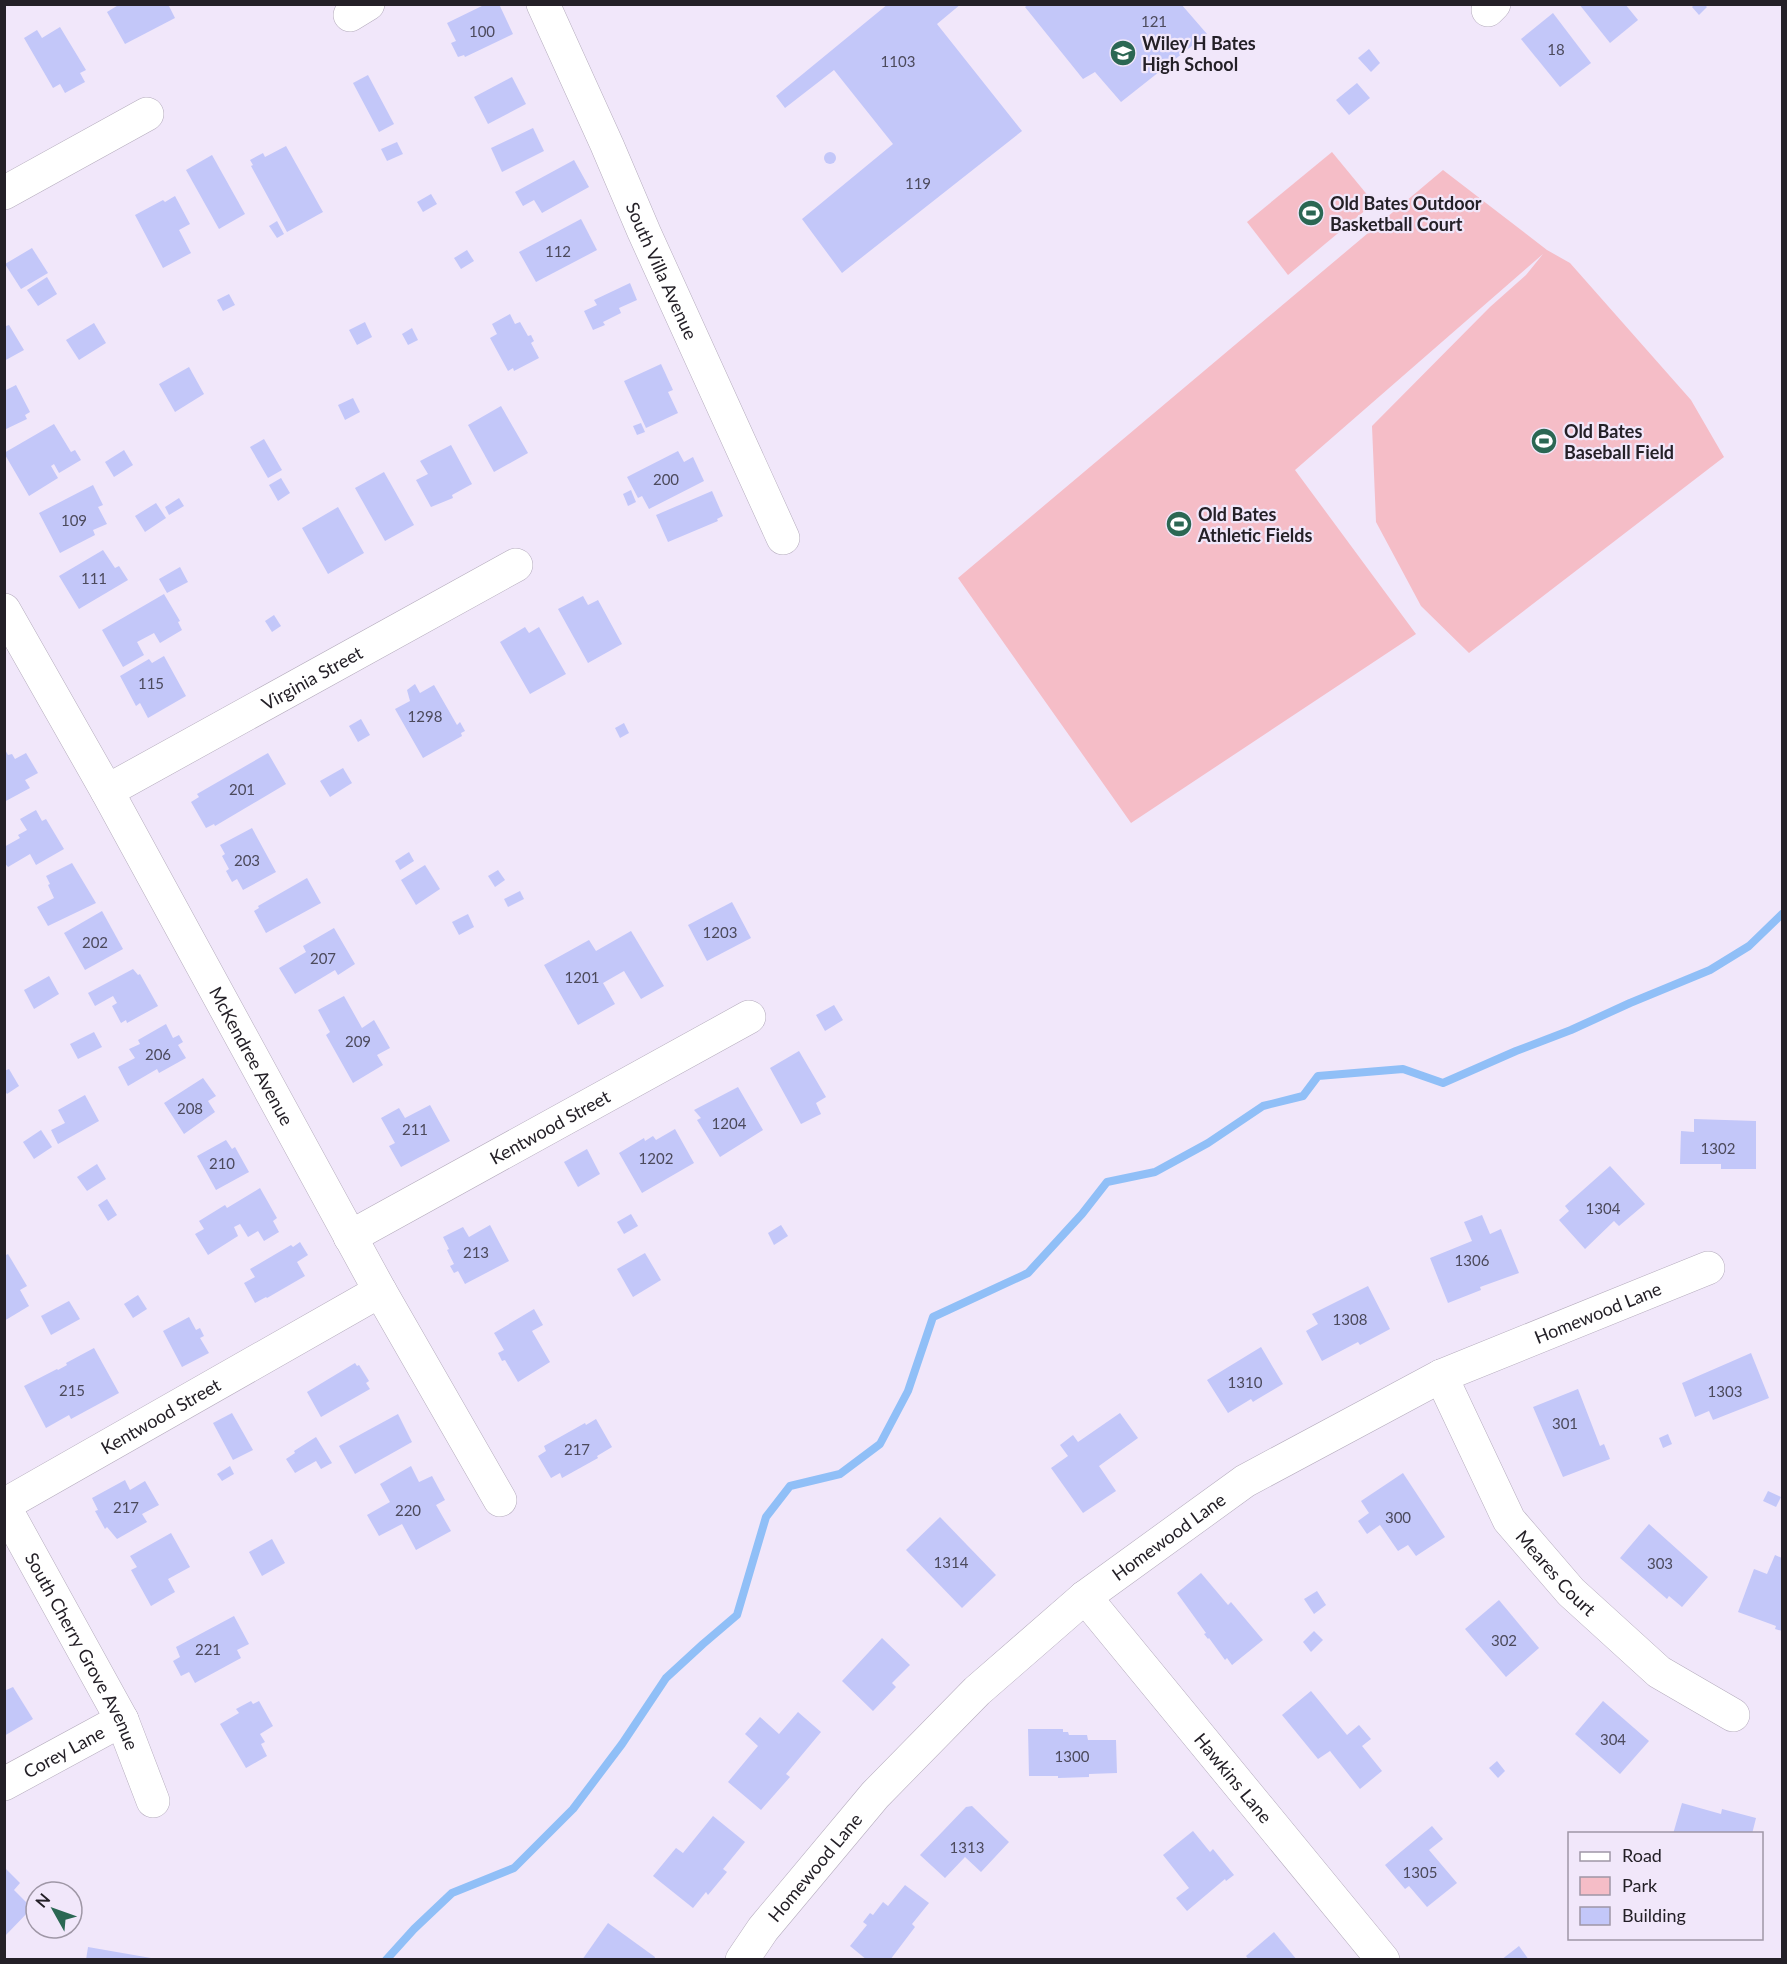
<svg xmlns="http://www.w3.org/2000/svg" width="1787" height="1964" font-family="Lato,sans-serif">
	<rect width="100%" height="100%" fill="#f1e7fa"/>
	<g fill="#f5bdc7">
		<path d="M1332,152L1374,203L1288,275L1247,222Z"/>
		<path d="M1443,170L1547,250L1570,263L1691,400L1724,457L1469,653L1421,606L1376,522L1372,426L1490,307L1526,275L1543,254L1295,470L1416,634L1131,823L958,578Z"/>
	</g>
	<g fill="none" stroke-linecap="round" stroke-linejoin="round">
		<path stroke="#90bff7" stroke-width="8" d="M386,1960L414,1929L452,1893L514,1868L573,1809L622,1744L666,1678L703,1644L737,1615L766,1517L790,1486L840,1474L880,1444L908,1391L933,1317L1028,1273L1082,1214L1107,1182L1155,1172L1208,1143L1263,1106L1303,1096L1318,1076L1403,1069L1443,1083L1516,1051L1571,1030L1630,1003L1710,970L1749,946L1782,914"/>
	</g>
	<g fill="#c3c7f9">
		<path d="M120,4H168L175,18L125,44L107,12Z"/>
		<path d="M486,4H499L513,34L465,57L464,55L458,57L451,43L456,41L447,23Z"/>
		<path d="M888,4H961L937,24L1022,131L842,273L802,219L893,144L834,70L785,108L776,96Z"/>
		<path d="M1029,4H1181L1207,34L1121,102L1095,72L1083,79L1025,7Z"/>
		<path d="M1579,4H1625L1638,20L1610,43Z"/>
		<path d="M1695,4H1704L1707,7L1699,15L1692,7Z"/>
		<path d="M1553,13L1591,63L1560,87L1521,39Z"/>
		<path d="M60,27L86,70L80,73L85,82L65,93L60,84L53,88L24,38L37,30L42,38Z"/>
		<path d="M1369,49L1380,63L1371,72L1358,58Z"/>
		<path d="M368,75L394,124L379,132L353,83Z"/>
		<path d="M512,77L526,104L488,124L474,97Z"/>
		<path d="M1357,83L1370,98L1349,115L1336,100Z"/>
		<path d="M533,128L544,151L502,172L491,148Z"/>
		<path d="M397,142L403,154L387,161L381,149Z"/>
		<path d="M286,146L323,212L287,232L251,166L253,165L250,160L263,153L265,157Z"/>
		<circle cx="830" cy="158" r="6"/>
		<path d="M212,155L245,214L219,229L186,170Z"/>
		<path d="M574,160L589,187L542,213L534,200L523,206L515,192Z"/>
		<path d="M431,194L437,204L423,212L417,202Z"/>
		<path d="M175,196L190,224L179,230L191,253L163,268L135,215L163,200L165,202Z"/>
		<path d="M581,219L597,250L536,282L519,252Z"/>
		<path d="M277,221L284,234L277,238L269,226Z"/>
		<path d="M32,248L48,273L21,289L5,264Z"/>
		<path d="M467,250L474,261L461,269L454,258Z"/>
		<path d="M47,277L57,294L38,306L27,290Z"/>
		<path d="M630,283L637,300L619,308L621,313L603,322L605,325L593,330L584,311L597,305L594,300Z"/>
		<path d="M229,294L235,305L223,311L217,300Z"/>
		<path d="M510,314L515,324L520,322L528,336L531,335L534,341L531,343L539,358L514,371L513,368L508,371L490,338L497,334L492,324Z"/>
		<path d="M365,322L372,337L357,345L349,330Z"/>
		<path d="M94,323L106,343L79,360L66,340Z"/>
		<path d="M4,324L6,326L9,325L24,350L4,361Z"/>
		<path d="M412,328L418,340L408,345L402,334Z"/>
		<path d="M661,364L673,390L668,392L678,413L646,428L624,381Z"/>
		<path d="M189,367L204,394L175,412L159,384Z"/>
		<path d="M16,385L30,412L25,415L27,419L4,430V391Z"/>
		<path d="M353,398L360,412L345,420L338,405Z"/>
		<path d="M501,406L528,453L494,472L468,425Z"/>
		<path d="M641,423L645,432L637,435L633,426Z"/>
		<path d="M54,424L71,452L75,450L81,460L59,473L54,464L51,466L58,478L29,496L4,453Z"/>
		<path d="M264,439L282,470L268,478L250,447Z"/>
		<path d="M451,445L472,484L452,495L453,498L431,507L416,480L428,474L420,461Z"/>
		<path d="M124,450L133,465L114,477L105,462Z"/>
		<path d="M678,451L684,462L693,457L704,481L649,509L642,496L638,498L627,477Z"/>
		<path d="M384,472L414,525L385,541L355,488Z"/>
		<path d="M281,478L290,493L278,501L269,485Z"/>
		<path d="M93,485L103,505L98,507L107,524L93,530L95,535L60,553L39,513Z"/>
		<path d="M631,490L636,502L628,506L623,494Z"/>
		<path d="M712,491L723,516L717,519L718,521L668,542L656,515Z"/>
		<path d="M179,498L184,506L169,515L165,507Z"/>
		<path d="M156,503L166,518L145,532L135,516Z"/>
		<path d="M338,507L364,553L328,574L302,528Z"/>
		<path d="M103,550L115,568L119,566L128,580L79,609L59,576Z"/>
		<path d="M180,567L188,582L167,593L159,579Z"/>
		<path d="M164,594L180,621L178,622L182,630L160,643L154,633L137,642L144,655L123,667L102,630Z"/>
		<path d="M583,596L588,605L598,600L622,644L588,663L558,609Z"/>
		<path d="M274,615L281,626L272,632L265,621Z"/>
		<path d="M525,627L529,633L539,627L566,674L530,694L500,642Z"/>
		<path d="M164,656L186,696L148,718L140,703L136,706L120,676L149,659L152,663Z"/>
		<path d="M415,684L420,693L434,685L457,725L460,722L465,731L461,733L462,736L423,758L395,709L410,701L407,690Z"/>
		<path d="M361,719L370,735L358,742L349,726Z"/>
		<path d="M624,723L629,733L620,738L615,728Z"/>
		<path d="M4,748L8,755L12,754L15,759L26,753L38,773L25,780L30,788L4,802Z"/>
		<path d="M268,753L286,784L215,826L214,824L206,828L191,802L199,797L197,794Z"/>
		<path d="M343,768L352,783L330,797L320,781Z"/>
		<path d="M36,810L42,821L46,819L64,849L36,865L30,854L8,867L4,862V847L20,838L18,835L27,830L20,819Z"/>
		<path d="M252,828L276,872L243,890L237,879L232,882L226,871L229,869L222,856L225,854L220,845Z"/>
		<path d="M409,852L414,861L400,870L395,861Z"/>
		<path d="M72,863L96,903L48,926L37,907L54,898L48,885L50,884L46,876Z"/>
		<path d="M425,865L440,889L416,905L401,880Z"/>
		<path d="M498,870L505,880L495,887L488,876Z"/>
		<path d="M307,878L321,903L266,933L254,911L259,908L258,906Z"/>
		<path d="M520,891L524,899L508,907L504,899Z"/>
		<path d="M732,902L751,938L707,961L688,925Z"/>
		<path d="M102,911L123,949L85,970L64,933Z"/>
		<path d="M468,914L474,927L459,935L452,922Z"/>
		<path d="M334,928L355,964L338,975L335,970L295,994L279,968L306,952L303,946Z"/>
		<path d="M631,931L664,986L641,999L624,971L603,983L615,1004L578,1025L544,965L589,940L596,951Z"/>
		<path d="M133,969L138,975L140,974L158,1006L127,1023L126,1020L121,1023L112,1006L117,1003L113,996L95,1006L88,993Z"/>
		<path d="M49,976L59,994L34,1009L24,990Z"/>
		<path d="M344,996L362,1028L374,1020L390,1048L377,1055L383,1065L353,1083L326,1035L330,1032L318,1010Z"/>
		<path d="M834,1005L843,1020L825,1031L816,1015Z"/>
		<path d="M166,1024L173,1038L179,1035L183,1042L178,1045L186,1058L159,1073L157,1069L128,1086L118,1067L135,1058L129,1049L140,1044L138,1040Z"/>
		<path d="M94,1032L102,1047L78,1059L70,1044Z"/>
		<path d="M799,1051L826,1097L816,1103L821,1114L801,1124L770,1068Z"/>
		<path d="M9,1069L19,1086L7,1094L4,1090V1071Z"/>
		<path d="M203,1078L216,1096L208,1101L215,1112L184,1134L164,1103Z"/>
		<path d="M738,1087L763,1130L720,1157L697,1120L701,1118L694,1110Z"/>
		<path d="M85,1095L99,1121L58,1144L51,1130L65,1123L58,1110Z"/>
		<path d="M430,1105L450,1141L401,1167L389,1146L395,1143L381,1118L399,1108L405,1118Z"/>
		<path d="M1694,1119L1756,1121V1169H1721V1164H1680L1681,1131L1694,1132Z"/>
		<path d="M675,1129L694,1163L642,1193L619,1153L644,1138L645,1141L653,1136L656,1140Z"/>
		<path d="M41,1130L52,1147L34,1159L23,1142Z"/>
		<path d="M226,1140L232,1149L235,1147L249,1172L216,1190L197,1156Z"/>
		<path d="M587,1149L600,1174L578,1187L564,1162Z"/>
		<path d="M97,1164L106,1179L87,1191L77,1177Z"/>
		<path d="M1610,1166L1645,1204L1619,1226L1614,1221L1585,1249L1559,1220L1569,1211L1565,1206Z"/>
		<path d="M260,1188L277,1218L273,1221L279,1232L264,1241L258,1231L248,1237L240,1224L234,1227L238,1236L208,1255L195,1234L204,1229L199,1221L225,1205L227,1208Z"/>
		<path d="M107,1199L117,1215L108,1221L98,1205Z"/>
		<path d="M631,1214L638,1226L624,1234L617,1222Z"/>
		<path d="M1482,1215L1490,1234L1501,1229L1519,1273L1480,1287L1481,1290L1448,1303L1430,1258L1472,1241L1464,1222Z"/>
		<path d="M490,1225L509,1261L465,1284L458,1271L454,1273L450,1266L454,1264L447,1250L449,1249L443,1237L463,1227L469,1237Z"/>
		<path d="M781,1225L788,1236L774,1245L768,1233Z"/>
		<path d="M300,1242L308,1255L297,1262L305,1276L267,1298L266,1297L255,1303L244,1283L255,1277L250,1269L291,1245L293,1247Z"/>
		<path d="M645,1253L661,1280L633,1297L617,1269Z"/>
		<path d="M8,1254L27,1286L20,1290L29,1306L4,1321V1256Z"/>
		<path d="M1368,1286L1390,1329L1360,1345L1358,1342L1322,1361L1306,1331L1318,1324L1312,1314Z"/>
		<path d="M138,1295L147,1309L133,1318L124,1304Z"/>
		<path d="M69,1301L80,1319L51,1335L41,1316Z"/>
		<path d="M534,1309L543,1325L532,1331L550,1362L518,1382L505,1360L502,1361L498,1353L504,1350L494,1333Z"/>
		<path d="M189,1317L196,1330L200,1328L204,1336L200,1338L209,1353L182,1367L163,1331Z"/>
		<path d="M1261,1347L1283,1384L1256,1400L1253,1402L1251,1399L1228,1413L1207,1380Z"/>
		<path d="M94,1348L119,1393L71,1419L69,1415L46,1428L24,1386L57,1369L58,1370L67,1365L66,1363Z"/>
		<path d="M1751,1353L1769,1398L1713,1420L1709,1411L1695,1417L1682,1383Z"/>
		<path d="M355,1363L357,1366L359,1365L369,1381L366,1383L370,1389L321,1417L307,1392Z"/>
		<path d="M1578,1389L1600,1446L1604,1444L1610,1459L1563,1477L1533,1407Z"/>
		<path d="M232,1413L253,1450L233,1460L213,1423Z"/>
		<path d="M1120,1413L1138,1438L1099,1466L1116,1491L1083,1513L1051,1468L1068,1456L1060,1445L1073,1435L1078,1442Z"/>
		<path d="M398,1414L412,1442L355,1474L339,1446Z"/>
		<path d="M596,1419L612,1447L597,1456L598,1458L562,1478L560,1473L551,1478L538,1456L546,1451L544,1446L585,1423L586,1425Z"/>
		<path d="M1668,1434L1672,1444L1663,1448L1659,1438Z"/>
		<path d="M316,1437L332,1463L321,1469L316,1461L295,1473L286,1459L295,1453L294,1451Z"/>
		<path d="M230,1466L234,1474L222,1481L217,1474Z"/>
		<path d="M411,1466L419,1482L432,1476L445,1500L436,1505L451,1531L416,1550L402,1524L379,1536L367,1515L390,1502L380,1484Z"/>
		<path d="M1403,1473L1445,1537L1416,1556L1408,1545L1398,1551L1380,1525L1367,1534L1358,1521L1369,1513L1361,1501Z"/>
		<path d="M125,1480L130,1490L145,1481L159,1505L142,1514L147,1522L117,1539L107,1527L105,1529L95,1511L98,1510L92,1498Z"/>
		<path d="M1768,1491L1781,1497L1776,1507L1763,1501Z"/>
		<path d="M940,1517L996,1575L962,1608L906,1550Z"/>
		<path d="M1649,1524L1708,1577L1682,1607L1669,1596L1667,1599L1620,1558Z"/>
		<path d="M171,1533L190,1567L168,1579L175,1592L151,1606L131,1570L137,1567L130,1556Z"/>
		<path d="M272,1539L285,1563L262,1576L249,1552Z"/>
		<path d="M1775,1555L1782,1558V1631L1775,1629L1776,1626L1738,1612L1754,1569L1767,1574Z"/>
		<path d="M1201,1573L1228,1605L1231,1602L1263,1640L1232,1665L1227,1658L1225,1660L1209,1638L1208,1639L1204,1634L1206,1633L1177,1593Z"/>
		<path d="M1317,1591L1326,1605L1314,1614L1304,1599Z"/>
		<path d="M1499,1600L1539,1648L1506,1677L1465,1629Z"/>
		<path d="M234,1616L249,1644L237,1650L241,1658L195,1683L189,1672L181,1676L173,1661L180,1657L176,1647Z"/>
		<path d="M1314,1631L1323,1640L1311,1652L1303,1642Z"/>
		<path d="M882,1638L910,1665L892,1683L896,1687L873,1711L842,1681Z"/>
		<path d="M13,1687L33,1719L4,1736V1691Z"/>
		<path d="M1311,1691L1347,1735L1359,1725L1371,1739L1362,1746L1382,1771L1360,1789L1330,1751L1318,1759L1282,1715Z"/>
		<path d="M251,1701L253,1704L259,1701L273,1726L260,1734L265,1742L261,1744L267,1756L246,1768L220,1724L239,1713L236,1709Z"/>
		<path d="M1603,1701L1649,1741L1620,1774L1575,1734Z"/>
		<path d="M798,1712L821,1732L786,1774L790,1777L761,1810L728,1782L758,1746L745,1734L760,1717L779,1734Z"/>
		<path d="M1028,1729H1063V1732H1068L1069,1735H1087L1088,1740H1116L1117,1773L1089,1774V1777L1058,1778V1776H1029Z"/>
		<path d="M1497,1761L1505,1771L1498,1778L1489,1768Z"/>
		<path d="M1682,1803L1721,1814L1722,1809L1756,1818L1752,1834H1673Z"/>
		<path d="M972,1806L1009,1842L981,1872L965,1857L945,1878L920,1855L966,1807Z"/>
		<path d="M713,1816L745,1842L723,1869L727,1872L708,1895L706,1892L693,1908L653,1876L676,1848L683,1853Z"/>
		<path d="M1432,1826L1443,1839L1429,1850L1457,1883L1427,1907L1409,1886L1405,1889L1385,1865Z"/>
		<path d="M1193,1831L1210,1852L1213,1849L1234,1875L1226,1881L1225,1879L1187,1911L1176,1898L1189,1888L1163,1855Z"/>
		<path d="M4,1867L20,1883L14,1890L32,1908L4,1937Z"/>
		<path d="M905,1885L929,1903L912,1924L915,1927L890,1960H867L850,1946L867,1925L863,1922L870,1913L873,1915L883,1902L888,1906Z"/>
		<path d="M608,1923L655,1957L654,1960H582Z"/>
		<path d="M1274,1932L1297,1960H1249L1246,1956Z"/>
		<path d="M1519,1946L1529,1960H1501Z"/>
		<path d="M88,1947L151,1958V1960H86Z"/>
	</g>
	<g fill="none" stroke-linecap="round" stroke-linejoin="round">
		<defs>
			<g id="minor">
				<path id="s1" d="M543,4L607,145L644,232L783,538"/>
				<path d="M1488,10L1494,4"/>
				<path d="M350,15L368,4"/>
				<path d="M4,193L147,114"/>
				<path id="s2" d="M4,610L107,791L380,1291L500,1500"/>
				<path id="s3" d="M107,791L516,565"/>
				<path id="s4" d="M350,1237L749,1017"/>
				<path id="s5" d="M1441,1376L1509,1520L1571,1592L1659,1672L1733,1715"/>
				<path id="s6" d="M4,1505L380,1291"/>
				<path id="s7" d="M4,1506L122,1720L153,1801"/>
				<path id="s8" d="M1085,1597L1383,1960"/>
				<path id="s9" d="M4,1784L122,1720"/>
				<path id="s10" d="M742,1960L763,1929L875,1795L977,1691L1085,1597L1245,1481L1441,1376L1708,1268"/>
			</g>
		</defs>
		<use href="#minor" stroke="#b5acbd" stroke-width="34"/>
		<use href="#minor" stroke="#fff" stroke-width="33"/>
	</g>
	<defs>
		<symbol id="school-disc" viewBox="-11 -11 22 22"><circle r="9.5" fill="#2b6753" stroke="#f1e7fa"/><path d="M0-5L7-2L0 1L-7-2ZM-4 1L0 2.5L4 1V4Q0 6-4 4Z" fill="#fff"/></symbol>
		<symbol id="stadium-disc" viewBox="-11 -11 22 22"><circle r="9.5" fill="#2b6753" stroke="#f1e7fa"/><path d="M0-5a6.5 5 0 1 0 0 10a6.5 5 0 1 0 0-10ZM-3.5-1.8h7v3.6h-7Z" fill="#fff"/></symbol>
	</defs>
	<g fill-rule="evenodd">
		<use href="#school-disc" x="1108" y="38" width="30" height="30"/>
		<use href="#stadium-disc" x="1296" y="198" width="30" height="30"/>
		<use href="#stadium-disc" x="1529" y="426" width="30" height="30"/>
		<use href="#stadium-disc" x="1164" y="509" width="30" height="30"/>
	</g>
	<g text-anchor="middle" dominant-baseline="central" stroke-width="4.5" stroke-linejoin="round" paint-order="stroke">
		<g font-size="15" fill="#4c4a5c">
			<text x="1154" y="21">121</text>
			<text x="482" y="31">100</text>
			<text x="1556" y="49">18</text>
			<text x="898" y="61">1103</text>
			<text x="918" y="183">119</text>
			<text x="558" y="251">112</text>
			<text x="666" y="479">200</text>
			<text x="74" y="520">109</text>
			<text x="94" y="578">111</text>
			<text x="151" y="683">115</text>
			<text x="425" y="716">1298</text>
			<text x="242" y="789">201</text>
			<text x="247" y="860">203</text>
			<text x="720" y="932">1203</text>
			<text x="95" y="942">202</text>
			<text x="323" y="958">207</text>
			<text x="582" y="977">1201</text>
			<text x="358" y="1041">209</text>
			<text x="158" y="1054">206</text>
			<text x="190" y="1108">208</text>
			<text x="729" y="1123">1204</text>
			<text x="415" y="1129">211</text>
			<text x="1718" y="1148">1302</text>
			<text x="656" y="1158">1202</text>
			<text x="222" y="1163">210</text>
			<text x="1603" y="1208">1304</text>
			<text x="476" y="1252">213</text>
			<text x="1472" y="1260">1306</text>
			<text x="1350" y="1319">1308</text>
			<text x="1245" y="1382">1310</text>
			<text x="72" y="1390">215</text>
			<text x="1725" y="1391">1303</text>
			<text x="1565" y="1423">301</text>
			<text x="577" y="1449">217</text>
			<text x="126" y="1507">217</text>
			<text x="408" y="1510">220</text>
			<text x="1398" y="1517">300</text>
			<text x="951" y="1562">1314</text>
			<text x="1660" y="1563">303</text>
			<text x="1504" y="1640">302</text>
			<text x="208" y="1649">221</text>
			<text x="1613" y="1739">304</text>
			<text x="1072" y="1756">1300</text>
			<text x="967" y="1847">1313</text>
			<text x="1420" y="1872">1305</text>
		</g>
		<g font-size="18" font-weight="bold" fill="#242027" stroke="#f1e7fa" text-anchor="start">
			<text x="1142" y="43">Wiley H Bates<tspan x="1142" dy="21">High School</tspan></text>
			<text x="1330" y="203">Old Bates Outdoor<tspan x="1330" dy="21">Basketball Court</tspan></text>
			<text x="1564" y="431">Old Bates<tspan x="1564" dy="21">Baseball Field</tspan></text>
			<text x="1198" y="514">Old Bates<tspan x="1198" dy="21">Athletic Fields</tspan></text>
		</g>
		<g font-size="18" fill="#242027" stroke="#f1e7fa">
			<text stroke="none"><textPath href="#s1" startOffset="292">South Villa Avenue</textPath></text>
			<text stroke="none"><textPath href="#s3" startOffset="234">Virginia Street</textPath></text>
			<text stroke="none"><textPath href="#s2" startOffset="510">McKendree Avenue</textPath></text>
			<text stroke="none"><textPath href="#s4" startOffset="228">Kentwood Street</textPath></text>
			<text stroke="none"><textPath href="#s10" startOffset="1090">Homewood Lane</textPath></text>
			<text stroke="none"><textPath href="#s6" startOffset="180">Kentwood Street</textPath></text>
			<text stroke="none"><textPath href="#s10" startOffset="604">Homewood Lane</textPath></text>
			<text stroke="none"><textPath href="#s5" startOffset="230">Meares Court</textPath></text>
			<text stroke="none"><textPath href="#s7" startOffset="165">South Cherry Grove Avenue</textPath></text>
			<text stroke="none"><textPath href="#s9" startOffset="68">Corey Lane</textPath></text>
			<text stroke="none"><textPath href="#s8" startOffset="234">Hawkins Lane</textPath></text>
			<text stroke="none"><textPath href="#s10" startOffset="118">Homewood Lane</textPath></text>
		</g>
	</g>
	<rect width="1787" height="1964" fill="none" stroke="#242027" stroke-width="12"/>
	<rect x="1568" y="1832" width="195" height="108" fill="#f1e7fa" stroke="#9f97a6" stroke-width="1.5"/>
	<rect x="1580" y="1852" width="30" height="9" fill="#ffffff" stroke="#9f97a6" stroke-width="1.5"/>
	<text x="1622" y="1862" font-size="18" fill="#242027">Road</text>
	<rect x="1580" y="1877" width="30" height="18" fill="#f5bdc7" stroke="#9f97a6" stroke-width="1.5"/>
	<text x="1622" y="1892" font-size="18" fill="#242027">Park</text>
	<rect x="1580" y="1907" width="30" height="18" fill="#c3c7f9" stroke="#9f97a6" stroke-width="1.5"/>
	<text x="1622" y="1922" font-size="18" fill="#242027">Building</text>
	<g transform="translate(54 1910) rotate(310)"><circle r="28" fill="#f1e7fa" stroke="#9f97a6" stroke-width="1.5"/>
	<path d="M0-4.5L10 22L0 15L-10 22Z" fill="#2b6753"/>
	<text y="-9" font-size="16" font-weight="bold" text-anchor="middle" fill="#242027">N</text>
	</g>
</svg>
